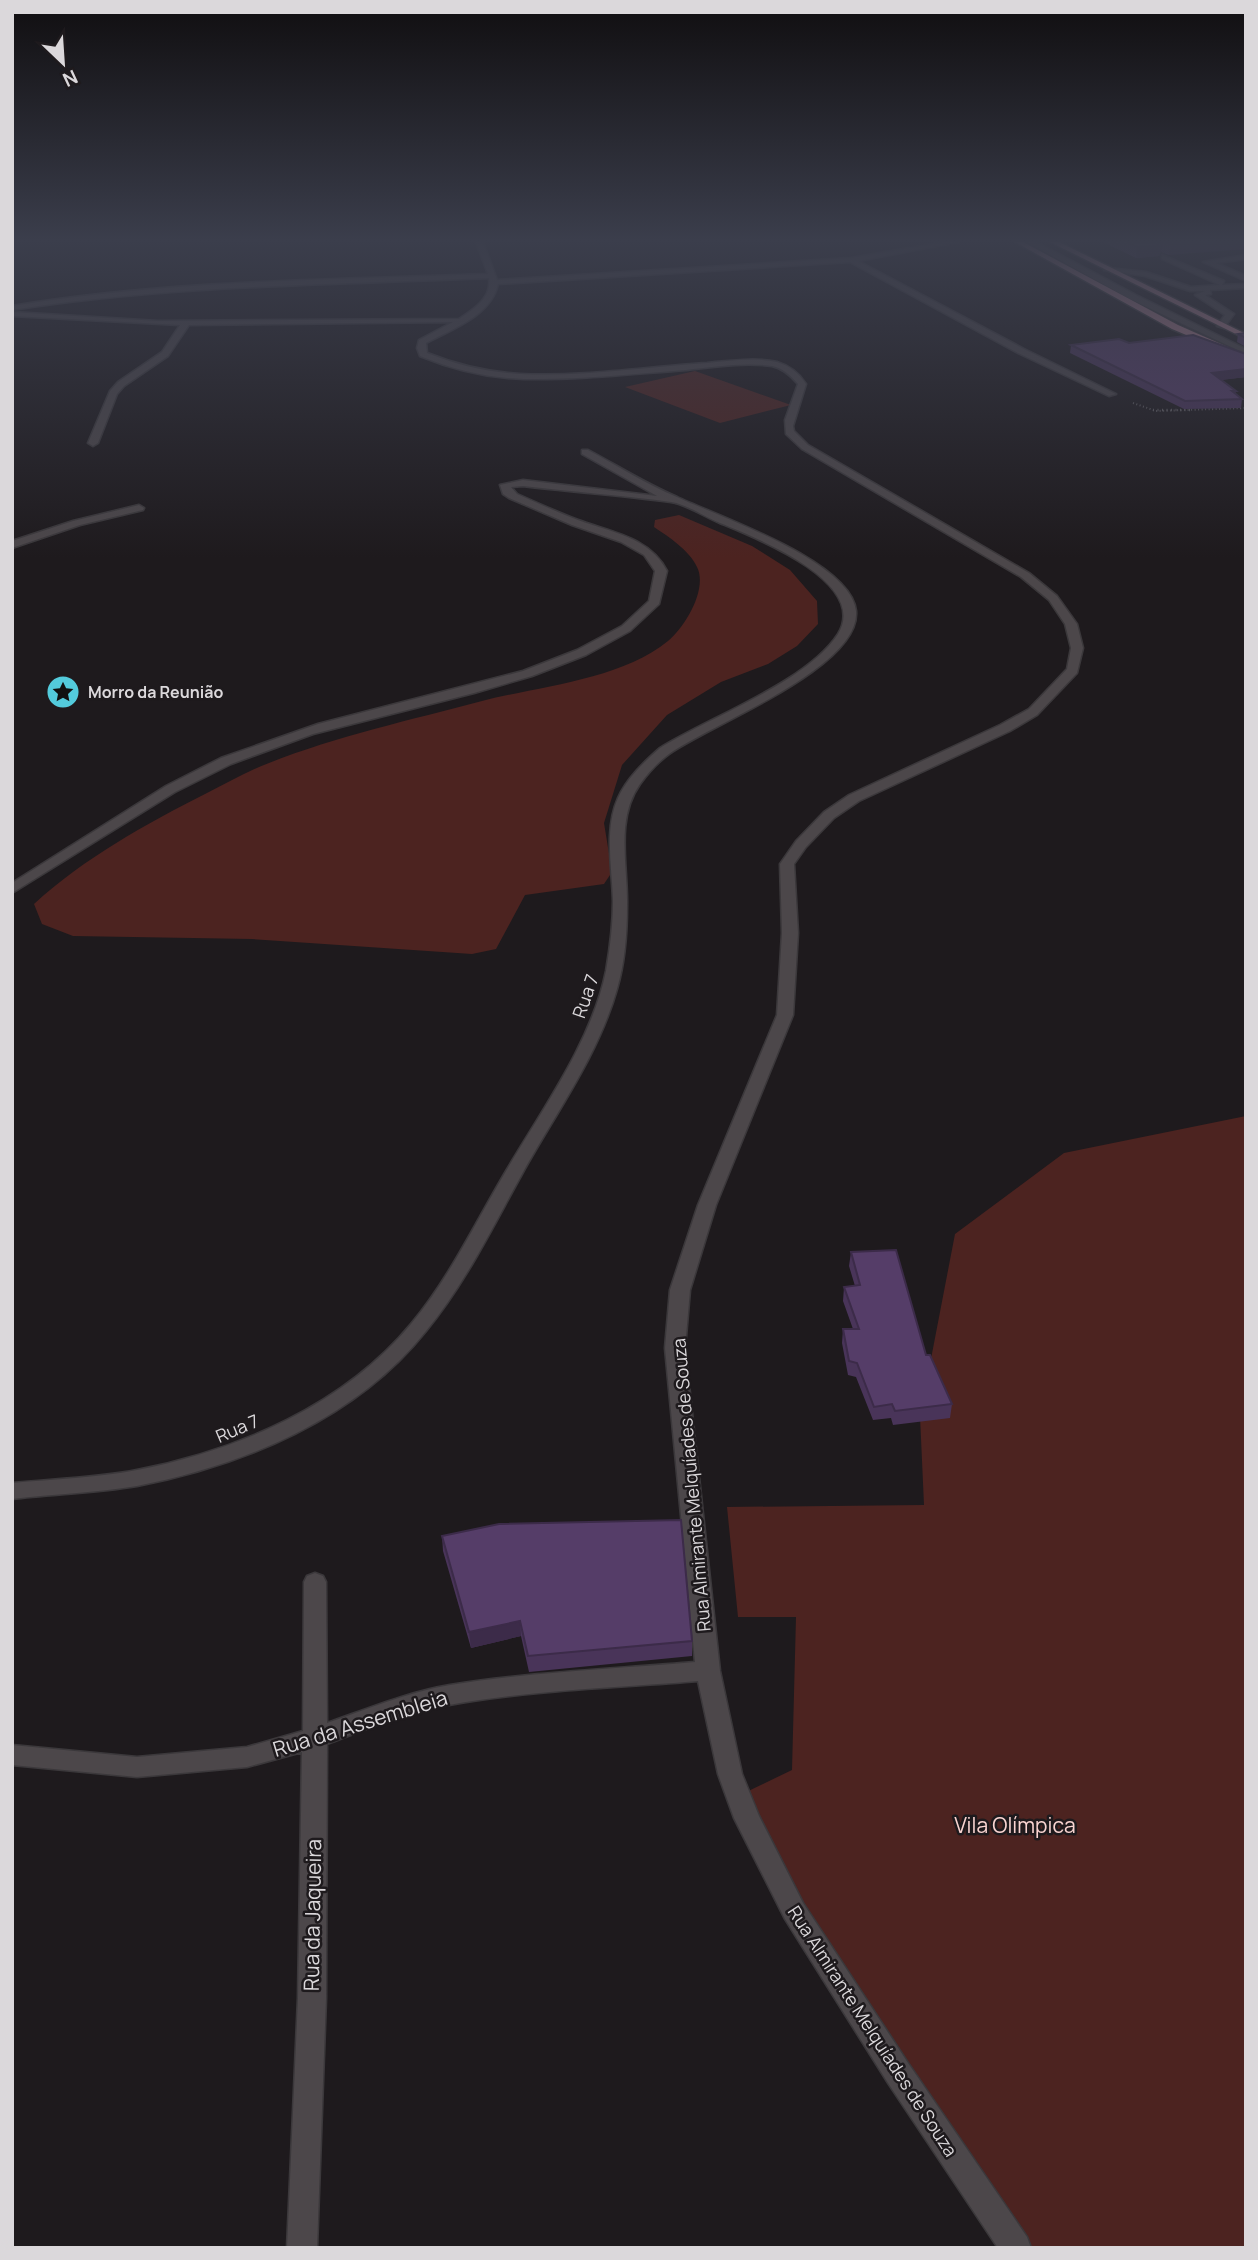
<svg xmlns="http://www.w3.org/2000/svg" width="1258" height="2260" font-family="Manrope,sans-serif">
	<rect width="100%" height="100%" fill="#1e1a1d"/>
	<g fill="#4c2320">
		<path d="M695,371L791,405L720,423L625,387Z"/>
		<path d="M679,515L752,546L790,570L817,601L818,624L797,646L768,664L721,682L667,715L622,765L604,823L612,872L604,884L525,895L496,949L472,954L252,939L73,936L42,924L34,904C86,857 144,825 207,793C227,783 247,771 269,763C337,736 411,720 482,701C540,686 620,680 668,641C685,627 708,589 697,567C689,550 669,537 654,527L655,520Z"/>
		<path d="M1246,1116V2248H1018L900,2072L740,1795L792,1770L796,1617H738L727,1507L924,1505L920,1416L955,1234L1064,1153Z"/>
	</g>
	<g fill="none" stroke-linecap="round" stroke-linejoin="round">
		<defs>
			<g id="lane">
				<path d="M1027,242H1036L1136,295L1246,349V354L1130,299Z"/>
				<path d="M1162,255L1224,281L1222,285L1246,284V288L1210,290L1211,294L1205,295L1234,314L1224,328L1217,326L1225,315L1195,295L1205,291H1190L1145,276L1104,270L1108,268L1146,272L1191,287L1220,285L1162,259Z"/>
				<path d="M1246,255V259L1216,263L1246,276V281L1203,262Z"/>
			</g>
			<g id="street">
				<path d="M476,242H483L497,280L851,258L944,242H958L858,261L1024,349L1116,394L1109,396L1018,353L850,262L498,284C491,316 452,329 426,343L427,353C457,365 487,372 520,374C583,377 645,367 707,363C730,361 755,357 777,362C790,366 799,373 806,384L793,426L794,431L808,445L1029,573L1057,596L1077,624L1083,648L1077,673L1037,715L1010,731L859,801L834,818L806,847L794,864L798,933L793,1015L716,1205L690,1290L685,1348L720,1671L742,1774L759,1816L803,1903L908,2063L1027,2237L1031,2248H998L888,2083L785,1919L734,1818L718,1774L698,1681C615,1688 531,1690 449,1705C407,1712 367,1729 327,1744L326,1998L317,2248H287L298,1998L302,1752L247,1767L137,1777L12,1765V1745L137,1757L247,1747L303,1731L304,1582L307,1576L315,1573L323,1576L326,1582L327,1723C367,1709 408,1692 450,1685C531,1672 614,1669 695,1662L665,1348L670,1290L698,1205L777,1015L782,933L780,864L796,841L824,812L849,795L1000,725L1029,709L1067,669L1071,648L1065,624L1049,600L1021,577L802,449L786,434L785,420L798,384C791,376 783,368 772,366C744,362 713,367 686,370C632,374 578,380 524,379C488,378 454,370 420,356L417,348L419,340L453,322L189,325L168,356L124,386L117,394L98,443L93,446L88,443L110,391L118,382L162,352L180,325L12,316V312L158,321L459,319C474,309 492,298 489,278C331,285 169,285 12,310V306C169,280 330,280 488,274Z"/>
				<path d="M582,450H588C618,466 646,484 677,497C717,516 851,561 856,611C861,668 709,725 669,754C658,762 648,773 640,784C615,819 628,866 627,906C627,933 625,962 617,989C598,1056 555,1114 522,1174C492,1228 465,1284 426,1331C356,1419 244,1465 137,1486C96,1493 54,1494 12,1499V1483C54,1479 96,1478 137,1470C239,1450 344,1405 411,1324C451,1276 477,1219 509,1166C544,1107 592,1040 606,971C610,948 613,924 613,901C612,867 604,829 618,798C627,778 644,762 660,748C710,717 807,682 838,634C870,582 754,537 720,523C705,517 686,504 671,502C622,495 572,492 523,486L511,487L517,494C537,503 557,512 578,520C610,532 650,537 667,571L659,604L630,631L586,655L532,676L474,693L313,734L231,764L175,792L12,893V883L166,786L221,758L318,724L523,671L577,650L622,626L649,601L655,571L644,555L621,542L572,525L509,498L503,494L500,485L523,480L657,496L582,454Z"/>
				<path d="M139,505L144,508L143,510L80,525L12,548V541L73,521Z"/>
			</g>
			<g id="primary">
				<path d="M1015,242H1023L1178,325L1246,355V360L1172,329Z"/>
				<path d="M1050,242H1059L1246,334V339Z"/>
			</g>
		</defs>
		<use href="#lane" stroke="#3b383b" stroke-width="3"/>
		<use href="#street" stroke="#3b383b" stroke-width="3"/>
		<use href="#primary" stroke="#3b383b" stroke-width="3"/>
		<path stroke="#625f62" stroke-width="2" stroke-dasharray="1 2.5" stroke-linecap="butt" d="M1133,403L1156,411L1246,408"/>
		<path stroke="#625f62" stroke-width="2.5" stroke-dasharray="1 3.5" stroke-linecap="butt" d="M1153,410H1190"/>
		<use href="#lane" fill="#4c474a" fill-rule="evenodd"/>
		<use href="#street" fill="#4c474a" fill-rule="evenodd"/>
		<use href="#primary" fill="#b07e8e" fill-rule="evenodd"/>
	</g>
	<g fill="#493459">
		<path d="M1103,242H1246L1169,255L1161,252L1159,256L1136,258Z"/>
		<path d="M1246,333V347L1237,342L1238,334Z"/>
		<path d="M1129,343L1246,354V377L1221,380L1236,391L1235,394L1242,399L1241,408L1184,409L1070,353L1071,345Z"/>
		<path d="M851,1252L926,1355L952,1404L950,1418L893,1425L891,1418L873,1420L856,1377L848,1375L842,1343L843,1329H853L843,1301L844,1287L855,1286L849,1266Z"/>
		<path d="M442,1536L692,1641V1656L529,1672L521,1636L471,1648L443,1551Z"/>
	</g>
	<g fill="#3c2b49">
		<path d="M1163,242L1161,252L1159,256L1136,258L1137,247Z"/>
		<path d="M1201,242H1246V249L1169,255L1171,244Z"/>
		<path d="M1246,369V377L1211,381L1212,373Z"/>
		<path d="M520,1621L521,1636L471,1648L469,1632Z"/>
	</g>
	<g fill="#553d68" stroke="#3c2b49" stroke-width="2">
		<path d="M1127,242H1163L1161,245L1137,247Z"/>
		<path d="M1164,242H1201L1171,244Z"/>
		<path d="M1246,333V338L1238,334Z"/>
		<path d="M1193,335L1246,354V369L1212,373L1236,391H1232L1242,399L1185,401L1071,345L1119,339L1129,343Z"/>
		<path d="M896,1250L926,1355H930L952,1404L895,1411L892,1404L874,1407L857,1363L849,1361L843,1329H859L844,1287L860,1285L851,1252Z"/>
		<path d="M681,1520L692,1641L528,1656L520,1621L469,1632L442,1536L499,1524Z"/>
	</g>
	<linearGradient id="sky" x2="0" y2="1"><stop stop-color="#100e10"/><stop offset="0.43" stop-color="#3b3e4c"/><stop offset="1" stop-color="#3b3e4c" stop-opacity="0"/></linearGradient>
	<rect width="1258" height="558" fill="url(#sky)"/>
	<defs>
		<symbol id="sight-disc" viewBox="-11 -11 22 22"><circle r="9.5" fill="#53cbdc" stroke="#1e1a1d"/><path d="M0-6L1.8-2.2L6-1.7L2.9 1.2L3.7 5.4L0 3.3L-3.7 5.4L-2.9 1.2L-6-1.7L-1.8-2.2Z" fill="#111"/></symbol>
	</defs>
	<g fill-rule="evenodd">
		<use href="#sight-disc" x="44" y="673" width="38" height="38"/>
	</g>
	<g text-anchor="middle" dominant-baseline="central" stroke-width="5" stroke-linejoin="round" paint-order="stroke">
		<g font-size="16" font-weight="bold" fill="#dbd8db" stroke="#1e1a1d" text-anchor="start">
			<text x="88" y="692">Morro da Reunião</text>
		</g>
		<g font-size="18" fill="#dbd8db" stroke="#1e1a1d">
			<text transform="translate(585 996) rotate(-71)">Rua 7</text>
			<text transform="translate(237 1428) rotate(-23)">Rua 7</text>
			<text transform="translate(691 1485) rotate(-95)">Rua Almirante Melquíades de Souza</text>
			<text transform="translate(873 2031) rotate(57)">Rua Almirante Melquíades de Souza</text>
		</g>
		<g font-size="21" fill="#dbd8db" stroke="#1e1a1d">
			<text transform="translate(360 1723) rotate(-17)">Rua da Assembleia</text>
			<text transform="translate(312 1915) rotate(-89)">Rua da Jaqueira</text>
		</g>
		<g font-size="21" fill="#f9d4d1" stroke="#1e1a1d">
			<text x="1015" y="1825">Vila Olímpica</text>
		</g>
	</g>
	<rect width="1258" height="2260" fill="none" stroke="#dbd8db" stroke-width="28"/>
	<g transform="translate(63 63) rotate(155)" stroke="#1e1a1d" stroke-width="5" paint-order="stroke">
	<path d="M0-5L12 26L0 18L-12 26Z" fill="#dbd8db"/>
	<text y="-10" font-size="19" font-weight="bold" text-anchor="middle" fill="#dbd8db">N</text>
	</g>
</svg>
